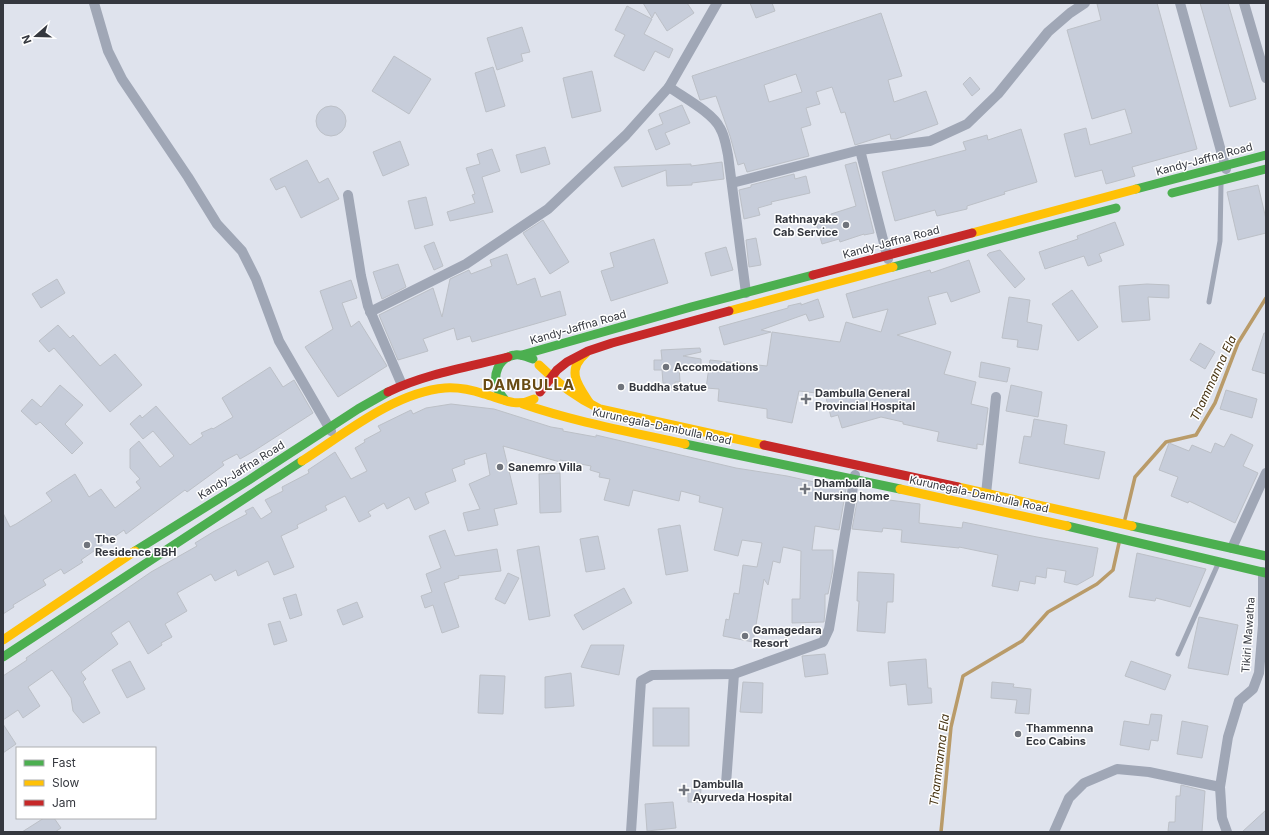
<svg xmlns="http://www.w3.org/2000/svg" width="1269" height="835" font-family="Inter,sans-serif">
	<rect width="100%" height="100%" fill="#dfe3ed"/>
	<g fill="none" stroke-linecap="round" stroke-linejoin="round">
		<g stroke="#b99b69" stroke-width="3.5">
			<path d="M1125,519L1135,477L1166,442L1196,435L1215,403L1238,343L1266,298"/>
			<path d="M941,832L951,727L963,676L1022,641L1048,612L1097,584L1113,570L1119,543"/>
		</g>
	</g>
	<g fill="#c7cdda" stroke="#bcc0c7" fill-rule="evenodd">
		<path d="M643,3H687L694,13L667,31L655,12L652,18Z"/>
		<path d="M750,3H772L775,11L756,18Z"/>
		<path d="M1102,3H1157L1197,149L1132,167L1135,176L1106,184L1102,170L1075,177L1064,134L1086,128L1090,145L1132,133L1125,109L1092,119L1067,30L1101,20L1097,4Z"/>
		<path d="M1200,3H1228L1256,99L1230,107Z"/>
		<path d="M627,6L652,19L644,34L673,49L669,58L655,51L644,71L614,56L625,35L615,30Z"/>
		<path d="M881,13L902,76L888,80L894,102L926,91L938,124L896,139H891L890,134L855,145L845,112L841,113L832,87L816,92L820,104L806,108L811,125L801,128L809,156L747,172L744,163L738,165L730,136L716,96L701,100H700L692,76ZM796,74L802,92L769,102L764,85Z"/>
		<path d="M522,27L530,52L521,54L523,61L497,70L487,38Z"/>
		<path d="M394,56L431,79L409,114L372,91Z"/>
		<path d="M493,67L505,106L486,112L475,73Z"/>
		<path d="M592,71L601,111L572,118L563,78Z"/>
		<path d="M970,77L980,89L972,96L963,84Z"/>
		<path d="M682,105L690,123L665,133L670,144L656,150L648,130L663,124L659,114Z"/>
		<circle cx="331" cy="121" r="15"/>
		<path d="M1021,129L1037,182L1004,192L1005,194L967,206V209L937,216L935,210L895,221L882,172L966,150L963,142L987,135L988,140Z"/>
		<path d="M400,141L409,165L383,176L373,152Z"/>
		<path d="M545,147L550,164L521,173L516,155Z"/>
		<path d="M492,149L500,171L482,177L493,212L450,221L447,212L475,203L472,195L475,194L466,168L480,164L477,154Z"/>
		<path d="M307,160L319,183L328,178L339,199L301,218L285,186L276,190L270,179Z"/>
		<path d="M722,162L724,179L692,183V185L667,186L666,170L622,187L614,167L691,164V166Z"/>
		<path d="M856,162L874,233L864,235V234L840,242L839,239L822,244L816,223L832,218L831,214L856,206L845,165Z"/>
		<path d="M794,174L795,179L806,176L810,193L771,202L772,204L758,208L760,215L744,219L739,190L751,187V185Z"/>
		<path d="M1258,185L1266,219V233L1238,240L1227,192Z"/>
		<path d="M426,197L433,225L415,229L408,201Z"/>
		<path d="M543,220L569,262L550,274L523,233Z"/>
		<path d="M1115,222L1124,245L1099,254L1102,261L1088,266L1084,256L1045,269L1039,252L1078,239L1077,236Z"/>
		<path d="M756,238L761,265L749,267L746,240Z"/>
		<path d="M654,239L668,283L611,301L601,271L614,267L610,253Z"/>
		<path d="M434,242L443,266L434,270L424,246Z"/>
		<path d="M726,247L733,270L711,276L705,253Z"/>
		<path d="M1000,250L1025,279L1015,288L987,255L989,253Z"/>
		<path d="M507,254L517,285L535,278L541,297L560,291L566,315L472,342L470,336L457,340L454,328L423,339L428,351L398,360L379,315L433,288L442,317L450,279L469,270L471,274L492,266L490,260Z"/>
		<path d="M969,260L980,292L951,302L947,292L928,297L936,324L897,335L951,352L944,374L976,382L971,404L988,408L983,445L977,444V449L937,441L939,432L903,424V422L881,417L842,428L838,415L831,417L825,394L799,391L792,423L767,418V409L718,401L719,389L706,388L710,360L767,366L772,332L840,342L846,322L881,332L888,309L853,318L846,294L930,270L931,273Z"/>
		<path d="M398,264L406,287L382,299L373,272Z"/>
		<path d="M57,279L65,293L41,308L32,294Z"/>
		<path d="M351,280L357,298L342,303L351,327L359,321L387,366L338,397L305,347L333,329L320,291Z"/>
		<path d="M1147,284L1169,285V298L1148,297L1150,320L1122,322L1119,286Z"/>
		<path d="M1072,290L1098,327L1078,341L1052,304Z"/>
		<path d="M1009,297L1030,300L1027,322L1042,325L1038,350L1017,347L1018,340L1002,338Z"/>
		<path d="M818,299L824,317L809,321L806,314L761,330L771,332L724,345L719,327L788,308V306L801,303V305Z"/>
		<path d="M58,325L70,338L73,335L100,366L115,354L142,385L110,412L54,348L49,352L39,341Z"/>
		<path d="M1264,333H1266V374L1252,370Z"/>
		<path d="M1200,343L1215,352L1205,369L1190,360Z"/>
		<path d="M700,348L701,352L683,356L701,359V364L679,365L680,382H675V388H666V383H663L662,370H654V360H662L661,350Z"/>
		<path d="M981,362L1010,368L1007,382L979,377Z"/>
		<path d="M270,367L283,387L294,380L313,413L254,451L240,459L237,454L222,462L224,465L187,492L185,490L126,534L124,530L81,560L83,562L64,574L61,569L43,580L46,585L13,605L14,607L3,614V513L10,527L16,524L52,501L46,493L75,474L89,497L101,489L115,508L141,488L136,482L140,479L130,468V449L139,441L160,467L174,456L153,431L143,439L130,424L140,415L142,418L156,406L190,445L203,436L201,433L212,428L213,429L233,417L222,398Z"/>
		<path d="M60,385L83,405L65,424L83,443L72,454L40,422L36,425L21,411L32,399L41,407Z"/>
		<path d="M1011,385L1042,392L1038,417L1006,411Z"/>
		<path d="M1226,390L1257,399L1252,418L1220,409Z"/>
		<path d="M451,404L494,409L551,427L563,429V431L596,437V435L736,468L787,476L846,489L839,530L815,526L812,550H833V569L828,594H825V611L824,622L792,623V599H800L801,551L783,547L780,563L773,561L768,585L764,579L753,642L723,636L726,619L729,620L734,593L739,594L743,565L757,567L762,543L742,540L738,556L714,550L723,508L699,502L700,496L681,491L679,501L633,490L629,506L604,500L610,479L599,477L600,473L590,470L591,466L560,460V462L503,446L517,504L494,509L498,525L468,531L463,513L480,509L469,484L490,475L486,453L464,460L465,464L452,469L456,481L425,493L429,503L415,510L409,497L387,509L384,503L368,512L371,516L359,522L345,496L325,506L327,510L297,525L298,528L281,536L294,567L274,575L268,561L238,576L236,570L215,581L211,574L177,593L187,611L165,624L172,637L161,643L162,645L148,654L129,621L111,633L118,644L81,672L86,679L83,682L100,713L83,723L73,711L71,698L52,670L28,687L40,706L23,718L18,710L3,720V676L27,660L26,658L151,572L197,546L195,543L213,532L247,514L245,511L253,507L261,519L272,512L265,500L283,491L282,487L309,473L308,470L335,452L351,479L367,471L355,448L365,442L364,440L381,431L378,426L411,410L413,414L426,408Z"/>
		<path d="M1034,419L1067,425L1064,444L1105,452L1099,479L1019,463L1024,436L1031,437Z"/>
		<path d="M1231,434L1253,445L1243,466L1258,473L1235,523L1189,501L1188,503L1171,496L1178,477L1159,470L1169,443L1189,451L1192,445L1211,453L1215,443L1224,447Z"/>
		<path d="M560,473L561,512L540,513L539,474Z"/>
		<path d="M858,496L920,504L919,523L962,528L963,522L1037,537L1098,548L1093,576L1077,585L1064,582L1066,571L1047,568L1046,578L1036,576L1035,584L1020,581L1018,591L992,586L998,555L959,547V548L901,542L902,530L883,528L882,532L852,529Z"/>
		<path d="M680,525L688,571L666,575L658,529Z"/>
		<path d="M445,530L455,556L497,549L501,571L458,576L459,578L444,583L459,627L442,633L433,605L425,608L421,596L432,592L426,574L441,568L429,536Z"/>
		<path d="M598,536L605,569L586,572L580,539Z"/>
		<path d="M539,546L550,616L529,620L517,550Z"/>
		<path d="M1137,553L1206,569L1190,607L1156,598L1155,601L1129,597Z"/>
		<path d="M858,572L894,574L893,602H887L885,633L857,631L859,601H857Z"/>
		<path d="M508,573L519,578L505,604L495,599Z"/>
		<path d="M624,588L632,603L583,630L574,615Z"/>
		<path d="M296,594L302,615L290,619L283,598Z"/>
		<path d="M357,602L363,617L343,625L337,610Z"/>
		<path d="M1199,617L1238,625L1228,675L1188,668Z"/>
		<path d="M280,621L287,641L274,645L268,624Z"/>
		<path d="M591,645H624L619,675L581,667Z"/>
		<path d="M825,654L828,674L805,677L802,656Z"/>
		<path d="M926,659L928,688H931L932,703L908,705L906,684L890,686L888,662Z"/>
		<path d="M130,661L145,689L127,698L112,670Z"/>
		<path d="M1131,661L1171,675L1165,690L1125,676Z"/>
		<path d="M571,673L574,706L545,708V677Z"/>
		<path d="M480,675L505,676L503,714L478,713Z"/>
		<path d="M743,682L763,683L762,713L740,712Z"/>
		<path d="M992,682L1014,684L1013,687L1031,689L1029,714L1015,713L1017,700L991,698Z"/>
		<rect x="653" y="708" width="36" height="38"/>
		<path d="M1151,714L1162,715L1158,741L1151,740L1149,750L1120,745L1124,721L1149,725Z"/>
		<path d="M1182,721L1208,726L1202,758L1177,754Z"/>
		<path d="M3,724L16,744L3,753Z"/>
		<path d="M1181,785L1205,791L1202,832L1168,831L1169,822H1175L1176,796H1180Z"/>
		<path d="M688,789H701L700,802H688Z"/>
		<path d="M673,802L676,828L647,831L645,804Z"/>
		<path d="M1266,810V832H1242Z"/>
		<path d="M44,818H54L61,828L55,832H22Z"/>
	</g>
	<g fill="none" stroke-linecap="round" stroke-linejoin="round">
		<g stroke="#a0a7b6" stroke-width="5">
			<path d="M1209,302L1220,241L1221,184"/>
			<path d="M1178,654L1218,564"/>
		</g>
		<g stroke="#a0a7b6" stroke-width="10">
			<path d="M94,3L108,51L122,79L188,177L217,224L242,251L256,279L279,341L331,431"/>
			<path d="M1180,3L1226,169"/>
			<path d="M1244,3L1266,78"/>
			<path d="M669,87C683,97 713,113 720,128C725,136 726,146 728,155L746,293"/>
			<path d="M860,150L888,259"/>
			<path d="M732,183L860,150L930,141L967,124L998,94L1048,32L1070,13L1085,3"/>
			<path d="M348,195L361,276L368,306L402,385"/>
			<path d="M370,312L466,264L548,209L626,135L669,87L717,3"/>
			<path d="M986,494L996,397"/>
			<path d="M1232,548L1266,473"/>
			<path d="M726,784L734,674"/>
			<path d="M631,832L641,681L652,675L734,674L823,642L829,629L855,475"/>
			<path d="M1054,832L1069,798L1084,783L1117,769L1149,772L1220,787"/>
			<path d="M1227,832L1222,818L1220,787L1228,737L1239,701L1253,689L1259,673L1263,625V572"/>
		</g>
		<g stroke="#4caf50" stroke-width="9">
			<path d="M1136,189L1266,155"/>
			<path d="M1172,193L1266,169"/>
			<path d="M893,267L1116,208"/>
			<path d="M522,355L691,307L813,275"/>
			<path d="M505,400C503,397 499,393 498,390C492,376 498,357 515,355C521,354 527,357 533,359"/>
			<path d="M685,444L900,489"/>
			<path d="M1067,526L1266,573"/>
			<path d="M1132,526L1266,556"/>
			<path d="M135,551L249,480L358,409L388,392"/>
			<path d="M3,657L302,461"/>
		</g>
		<g stroke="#ffc107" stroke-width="9">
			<path d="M972,233L1136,189"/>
			<path d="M729,311L893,267"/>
			<path d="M586,353C566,370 577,384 589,402"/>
			<path d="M539,365C557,383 577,398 600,409L764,445"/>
			<path d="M523,404C575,422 631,432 685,444"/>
			<path d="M302,461C344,434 395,392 445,388C459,387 472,390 484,394C502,399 516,408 534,399"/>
			<path d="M958,487L1132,526"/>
			<path d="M900,489L1067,526"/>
			<path d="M3,640L135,551"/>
		</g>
		<g stroke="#c62828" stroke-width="9">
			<path d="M813,275L972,233"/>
			<path d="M388,392C425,374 468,367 508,357"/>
			<path d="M540,392L557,370L567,362L588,351L612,343L729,311"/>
			<path d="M764,445L958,487"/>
		</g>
	</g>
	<g fill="#70747c" stroke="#fff" stroke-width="1.5">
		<circle cx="846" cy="225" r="4"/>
		<circle cx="666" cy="367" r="4"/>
		<circle cx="621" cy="387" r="4"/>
		<path d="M804 393h4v4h4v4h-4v4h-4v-4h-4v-4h4z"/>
		<circle cx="500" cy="467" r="4"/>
		<path d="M803 483h4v4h4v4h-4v4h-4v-4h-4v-4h4z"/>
		<circle cx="87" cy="545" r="4"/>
		<circle cx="745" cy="636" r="4"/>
		<circle cx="1018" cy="734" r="4"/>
		<path d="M682 784h4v4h4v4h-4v4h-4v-4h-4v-4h4z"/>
	</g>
	<g text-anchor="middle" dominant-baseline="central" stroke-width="3" stroke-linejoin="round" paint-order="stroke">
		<g font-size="11" fill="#35383f" stroke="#fff">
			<text transform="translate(1204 159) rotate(-15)">Kandy-Jaffna Road</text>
			<text transform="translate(891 242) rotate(-15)">Kandy-Jaffna Road</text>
			<text transform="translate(578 327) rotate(-16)">Kandy-Jaffna Road</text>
			<text transform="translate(662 426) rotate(12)">Kurunegala-Dambulla Road</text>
			<text transform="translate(241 470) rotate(-32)">Kandy-Jaffna Road</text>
			<text transform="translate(979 494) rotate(12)">Kurunegala-Dambulla Road</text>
			<text transform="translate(1248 635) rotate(-86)">Tikiri Mawatha</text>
		</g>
		<g font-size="11" font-weight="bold" fill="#35383f" stroke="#fff" text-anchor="start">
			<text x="838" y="219" text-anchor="end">Rathnayake<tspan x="838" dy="13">Cab Service</tspan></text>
			<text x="674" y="367">Accomodations</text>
			<text x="629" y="387">Buddha statue</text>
			<text x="815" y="393">Dambulla General<tspan x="815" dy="13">Provincial Hospital</tspan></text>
			<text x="508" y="467">Sanemro Villa</text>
			<text x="814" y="483">Dhambulla<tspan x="814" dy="13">Nursing home</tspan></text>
			<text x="95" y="539">The<tspan x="95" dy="13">Residence BBH</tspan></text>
			<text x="753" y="630">Gamagedara<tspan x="753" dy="13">Resort</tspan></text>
			<text x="1026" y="728">Thammenna<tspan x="1026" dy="13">Eco Cabins</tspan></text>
			<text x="693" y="784">Dambulla<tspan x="693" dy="13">Ayurveda Hospital</tspan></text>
		</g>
		<g font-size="12" font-style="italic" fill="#483514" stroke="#fff">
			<text transform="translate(1213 378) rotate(-65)">Thammanna Ela</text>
			<text transform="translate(939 760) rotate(-83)">Thammanna Ela</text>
		</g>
		<g font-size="15" font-weight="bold" letter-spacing="1" fill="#684a13" stroke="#fff">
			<text x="529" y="384">DAMBULLA</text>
		</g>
	</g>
	<rect width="1269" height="835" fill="none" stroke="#35383f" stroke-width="8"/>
	<rect x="16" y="747" width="140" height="72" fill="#ffffff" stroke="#aeafb2"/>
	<rect x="24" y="760" width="20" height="6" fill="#4caf50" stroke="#aeafb2"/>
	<text x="52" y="767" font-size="12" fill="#35383f">Fast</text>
	<rect x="24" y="780" width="20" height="6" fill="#ffc107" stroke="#aeafb2"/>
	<text x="52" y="787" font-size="12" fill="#35383f">Slow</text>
	<rect x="24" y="800" width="20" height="6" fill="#c62828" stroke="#aeafb2"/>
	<text x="52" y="807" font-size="12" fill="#35383f">Jam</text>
	<g transform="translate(36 36) rotate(250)" stroke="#ffffff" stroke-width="3" paint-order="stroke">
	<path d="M0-3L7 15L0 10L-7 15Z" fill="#35383f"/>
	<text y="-6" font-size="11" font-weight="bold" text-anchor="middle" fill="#35383f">N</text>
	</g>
</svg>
